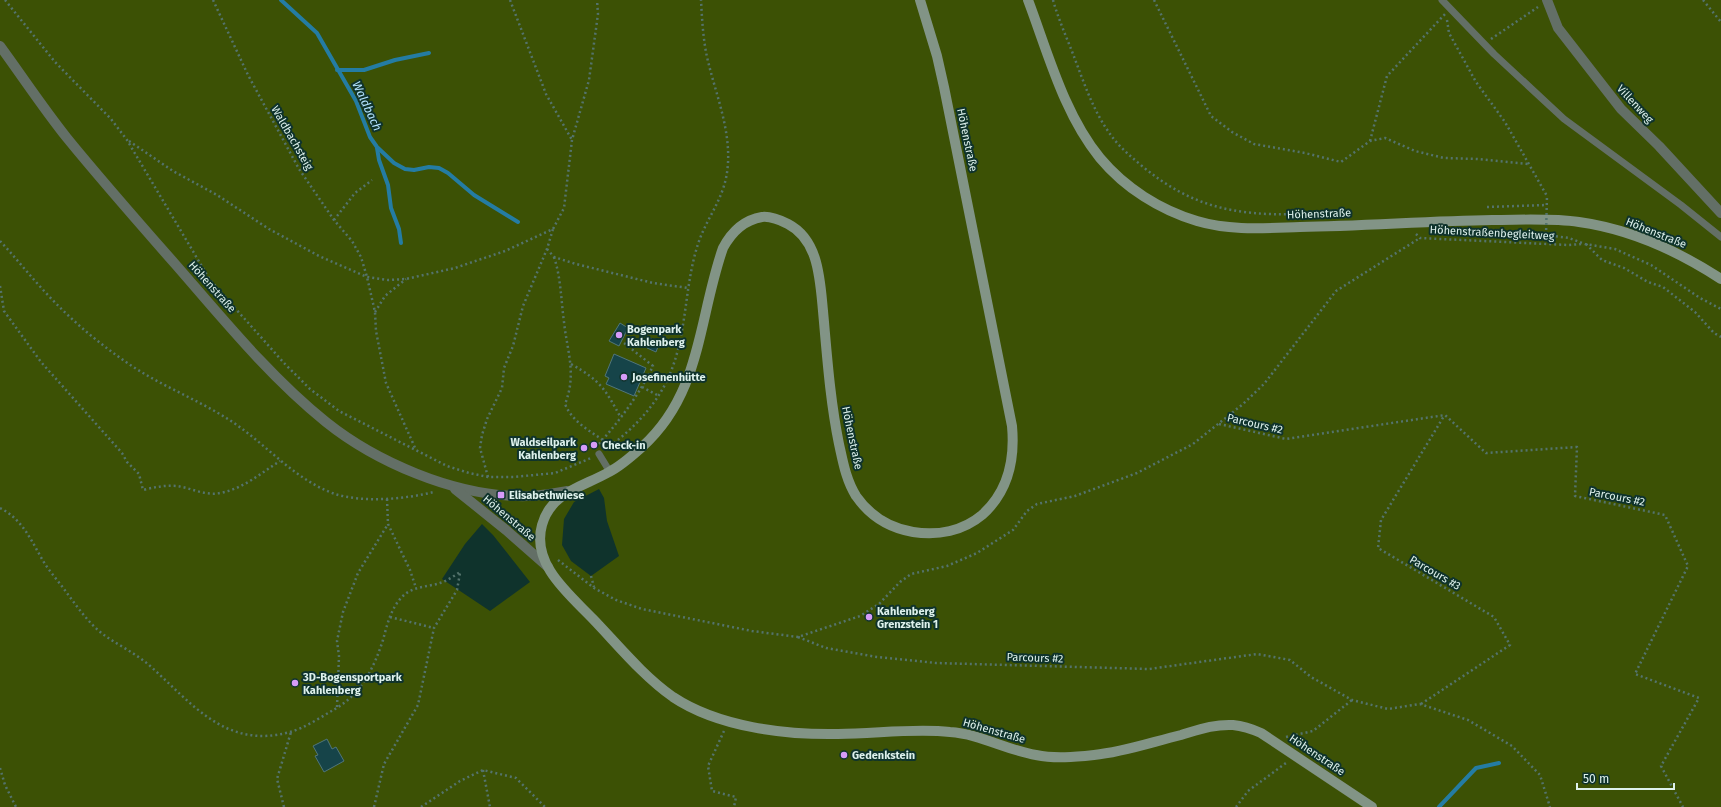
<svg xmlns="http://www.w3.org/2000/svg" width="1721" height="807" font-family="'Fira Sans',sans-serif">
	<rect width="100%" height="100%" fill="#0f332c"/>
	<path fill="#3c5105" fill-rule="evenodd" d="M0,0H1721V807H0ZM599,489L604,498L607,521L619,556L591,576L571,561L562,545L564,519L574,502ZM482,524L493,535L530,582L490,611L442,579L465,544Z"/>
	<g fill="none" stroke-linecap="round" stroke-linejoin="round">
		<g stroke="#247ca3" stroke-width="4">
			<path d="M281,0L317,33L356,101L370,137L377,147L394,163L405,169L414,170L429,167L439,168L448,173L474,195L518,222"/>
			<path d="M337,70H364L395,60L429,53"/>
			<path d="M377,148L379,160L388,185L391,208L399,229L401,243"/>
			<path d="M1439,807L1476,768L1499,763"/>
		</g>
	</g>
	<g fill="#164449" stroke="#50757a">
		<path d="M620,323L628,328L619,346L609,341Z"/>
		<path d="M650,338L660,341L656,352L647,348Z"/>
		<path d="M614,354L646,368L634,396L606,384L609,378L605,376Z"/>
		<path d="M327,739L332,749L336,747L344,761L324,772L315,756L318,755L313,746Z"/>
	</g>
	<g fill="none" stroke-linecap="round" stroke-linejoin="round">
		<g stroke="#54736c" stroke-width="2.5" stroke-dasharray="2 3" stroke-linecap="butt">
			<path d="M5,0L55,62L111,119L127,140L210,280L284,363L310,389L339,411L447,466L469,473L488,477H514L555,473L591,458"/>
			<path d="M213,0L248,75L299,169L334,220L352,241L361,257L367,277L375,312L376,331L386,383L416,450"/>
			<path d="M510,0L546,94L572,140"/>
			<path d="M1053,0C1058,18 1066,36 1073,54C1083,80 1092,108 1108,131C1117,145 1129,155 1142,166C1190,206 1234,216 1296,214"/>
			<path d="M1154,0L1211,116L1232,132L1254,144L1305,153L1341,162L1370,141L1385,138L1415,151L1444,158L1477,159L1528,164"/>
			<path d="M1703,0L1721,22"/>
			<path d="M1447,20L1449,33L1476,82L1505,122L1547,196"/>
			<path d="M1491,39L1538,7"/>
			<path d="M129,141L173,171L217,195L269,229L319,256L367,277L388,280L406,279L455,268L505,251L553,229L564,208L572,140L589,80L598,14L597,0"/>
			<path d="M1370,141L1387,76L1445,14"/>
			<path d="M1487,207L1547,205"/>
			<path d="M334,220L355,193L372,180"/>
			<path d="M1416,234L1420,238L1568,245L1583,244"/>
			<path d="M1546,235L1569,238L1585,244L1615,249L1651,265L1700,298L1721,309"/>
			<path d="M0,241C16,258 30,276 46,293C70,319 97,342 126,362C160,386 200,400 234,423C268,446 295,480 335,494C364,503 405,499 434,492"/>
			<path d="M1586,244L1602,260L1624,268L1648,282L1663,287L1695,312L1714,333L1721,337"/>
			<path d="M547,249L554,257L576,264L653,283L688,288"/>
			<path d="M554,257C561,278 561,300 564,322C567,351 577,374 565,404C572,421 588,430 603,440"/>
			<path d="M0,286L4,311L41,362L122,453L127,462L139,474L143,490C155,487 165,485 177,486C191,488 205,496 220,493C243,489 261,473 280,461"/>
			<path d="M375,312L385,296L406,279"/>
			<path d="M571,364C601,381 605,389 621,418"/>
			<path d="M642,387L659,396"/>
			<path d="M1219,424L1286,439L1445,415L1486,453L1577,447L1575,496L1665,515L1688,566L1635,674L1699,698L1661,766L1683,807"/>
			<path d="M599,444C620,420 639,395 653,366L624,343"/>
			<path d="M606,449C635,428 661,401 673,366C687,327 685,284 698,244C708,214 726,198 728,163C730,127 715,92 707,57C703,38 702,19 701,0"/>
			<path d="M488,477L480,448L482,435L487,419L502,388L504,368L513,346L523,306L547,249L553,229"/>
			<path d="M387,499L388,524L410,570L416,588"/>
			<path d="M0,508C24,520 32,543 45,564C51,573 58,581 64,589C76,605 88,623 104,635C118,645 135,653 149,665C192,703 225,750 290,732C305,728 321,717 335,709C361,694 374,668 383,640C387,625 391,608 402,597C412,586 428,587 440,583C447,581 454,576 460,572"/>
			<path d="M558,560L594,588L616,600L642,609L752,631L798,637L860,616L879,604L900,582L911,574L947,566L977,553L1013,530L1027,511L1037,504L1075,496L1137,473L1193,444L1243,404L1264,384L1336,291L1420,238"/>
			<path d="M591,576L594,587"/>
			<path d="M390,617L434,628"/>
			<path d="M798,637L826,648L877,657L936,663L1149,669L1257,654L1290,660L1311,677L1352,700L1388,709L1420,704L1468,720L1512,746L1540,775L1550,807"/>
			<path d="M1421,704L1510,645L1494,617L1378,548L1381,520L1444,416"/>
			<path d="M337,707L339,656L337,641L343,612L358,573L388,524"/>
			<path d="M724,731L708,766L712,791L736,797L734,807"/>
			<path d="M1286,737L1313,731L1352,700"/>
			<path d="M0,768L5,785L16,807"/>
			<path d="M483,770L490,807"/>
			<path d="M284,807L277,779L291,732"/>
			<path d="M374,807L384,764L418,705L434,628L457,590L460,573"/>
			<path d="M421,807L460,781L483,770L516,778L545,807"/>
			<path d="M1236,807L1248,791L1286,763"/>
		</g>
		<g stroke="#636f66" stroke-width="7">
			<path d="M1442,0L1494,54L1564,119L1681,205L1721,237"/>
			<path d="M599,454L610,472"/>
		</g>
		<g stroke="#636f66" stroke-width="10">
			<path d="M1547,0L1558,28L1621,109L1659,146L1721,213"/>
			<path d="M0,46C22,76 43,108 67,138C102,181 139,223 176,265C223,319 270,377 326,422C376,462 453,495 518,496C534,497 550,494 567,491"/>
			<path d="M455,489L506,530L548,567"/>
		</g>
		<g stroke="#829486" stroke-width="10">
			<path d="M920,0L937,56L944,87L1012,426C1015,459 1008,492 982,515C963,531 938,536 913,532C889,528 870,516 856,496C846,480 843,462 839,444C830,400 827,355 823,311C820,280 819,240 788,224C780,220 771,216 762,217C744,220 731,233 723,248C698,319 702,393 642,447C632,456 621,466 609,472C583,487 551,492 542,525C531,564 569,594 593,619C618,645 643,676 673,697C718,727 785,735 838,734C875,734 913,728 950,732C980,734 1006,750 1036,755C1055,759 1075,757 1094,755C1124,752 1152,742 1181,735C1198,730 1214,724 1233,725C1243,726 1252,729 1261,733L1372,807"/>
			<path d="M1028,0C1048,53 1064,114 1100,158C1125,188 1160,210 1197,221C1230,231 1266,228 1300,227C1364,226 1428,221 1492,220C1521,220 1551,218 1579,222C1630,229 1678,251 1721,279"/>
		</g>
		<path stroke="#54736c" stroke-width="2.5" stroke-dasharray="2 3" stroke-linecap="butt" d="M1546,235L1547,196"/>
	</g>
	<g fill="#d69bf9" stroke="#0f332c" stroke-width="1.5">
		<circle cx="619" cy="335" r="4"/>
		<circle cx="624" cy="377" r="4"/>
		<circle cx="594" cy="445" r="4"/>
		<circle cx="584" cy="448" r="4"/>
		<rect x="497" y="491" width="8" height="8" rx="2"/>
		<circle cx="869" cy="617" r="4"/>
		<circle cx="295" cy="683" r="4"/>
		<circle cx="844" cy="755" r="4"/>
	</g>
	<g text-anchor="middle" dominant-baseline="central" stroke-width="4" stroke-linejoin="round" paint-order="stroke">
		<g font-size="11" fill="#def1ec" stroke="#0f332c">
			<text transform="translate(1635 104) rotate(47)">Villenweg</text>
			<text transform="translate(292 138) rotate(60)">Waldbachsteig</text>
			<text transform="translate(967 140) rotate(78)">Höhenstraße</text>
			<text transform="translate(1319 214) rotate(-2)">Höhenstraße</text>
			<text transform="translate(1492 233) rotate(3)">Höhenstraßenbegleitweg</text>
			<text transform="translate(1656 233) rotate(22)">Höhenstraße</text>
			<text transform="translate(212 287) rotate(48)">Höhenstraße</text>
			<text transform="translate(1255 424) rotate(13)">Parcours #2</text>
			<text transform="translate(852 438) rotate(78)">Höhenstraße</text>
			<text transform="translate(1617 497) rotate(11)">Parcours #2</text>
			<text transform="translate(509 518) rotate(40)">Höhenstraße</text>
			<text transform="translate(1435 573) rotate(30)">Parcours #3</text>
			<text transform="translate(1035 658) rotate(2)">Parcours #2</text>
			<text transform="translate(994 731) rotate(16)">Höhenstraße</text>
			<text transform="translate(1317 755) rotate(34)">Höhenstraße</text>
		</g>
		<g font-size="11" font-weight="bold" fill="#def1ec" stroke="#0f332c" text-anchor="start">
			<text x="627" y="329">Bogenpark<tspan x="627" dy="13">Kahlenberg</tspan></text>
			<text x="632" y="377">Josefinenhütte</text>
			<text x="576" y="442" text-anchor="end">Waldseilpark<tspan x="576" dy="13">Kahlenberg</tspan></text>
			<text x="602" y="445">Check-in</text>
			<text x="509" y="495">Elisabethwiese</text>
			<text x="877" y="611">Kahlenberg<tspan x="877" dy="13">Grenzstein 1</tspan></text>
			<text x="303" y="677">3D-Bogensportpark<tspan x="303" dy="13">Kahlenberg</tspan></text>
			<text x="852" y="755">Gedenkstein</text>
		</g>
		<g font-size="12" font-style="italic" fill="#b4e4ff" stroke="#0f332c">
			<text transform="translate(367 106) rotate(65)">Waldbach</text>
		</g>
	</g>
	<path d="M1577 783v6h97v-6" fill="none" stroke="#def1ec" stroke-width="2"/>
	<text x="1583" y="783" font-size="12" fill="#def1ec" stroke="#0f332c" stroke-width="3" paint-order="stroke">50 m</text>
</svg>
